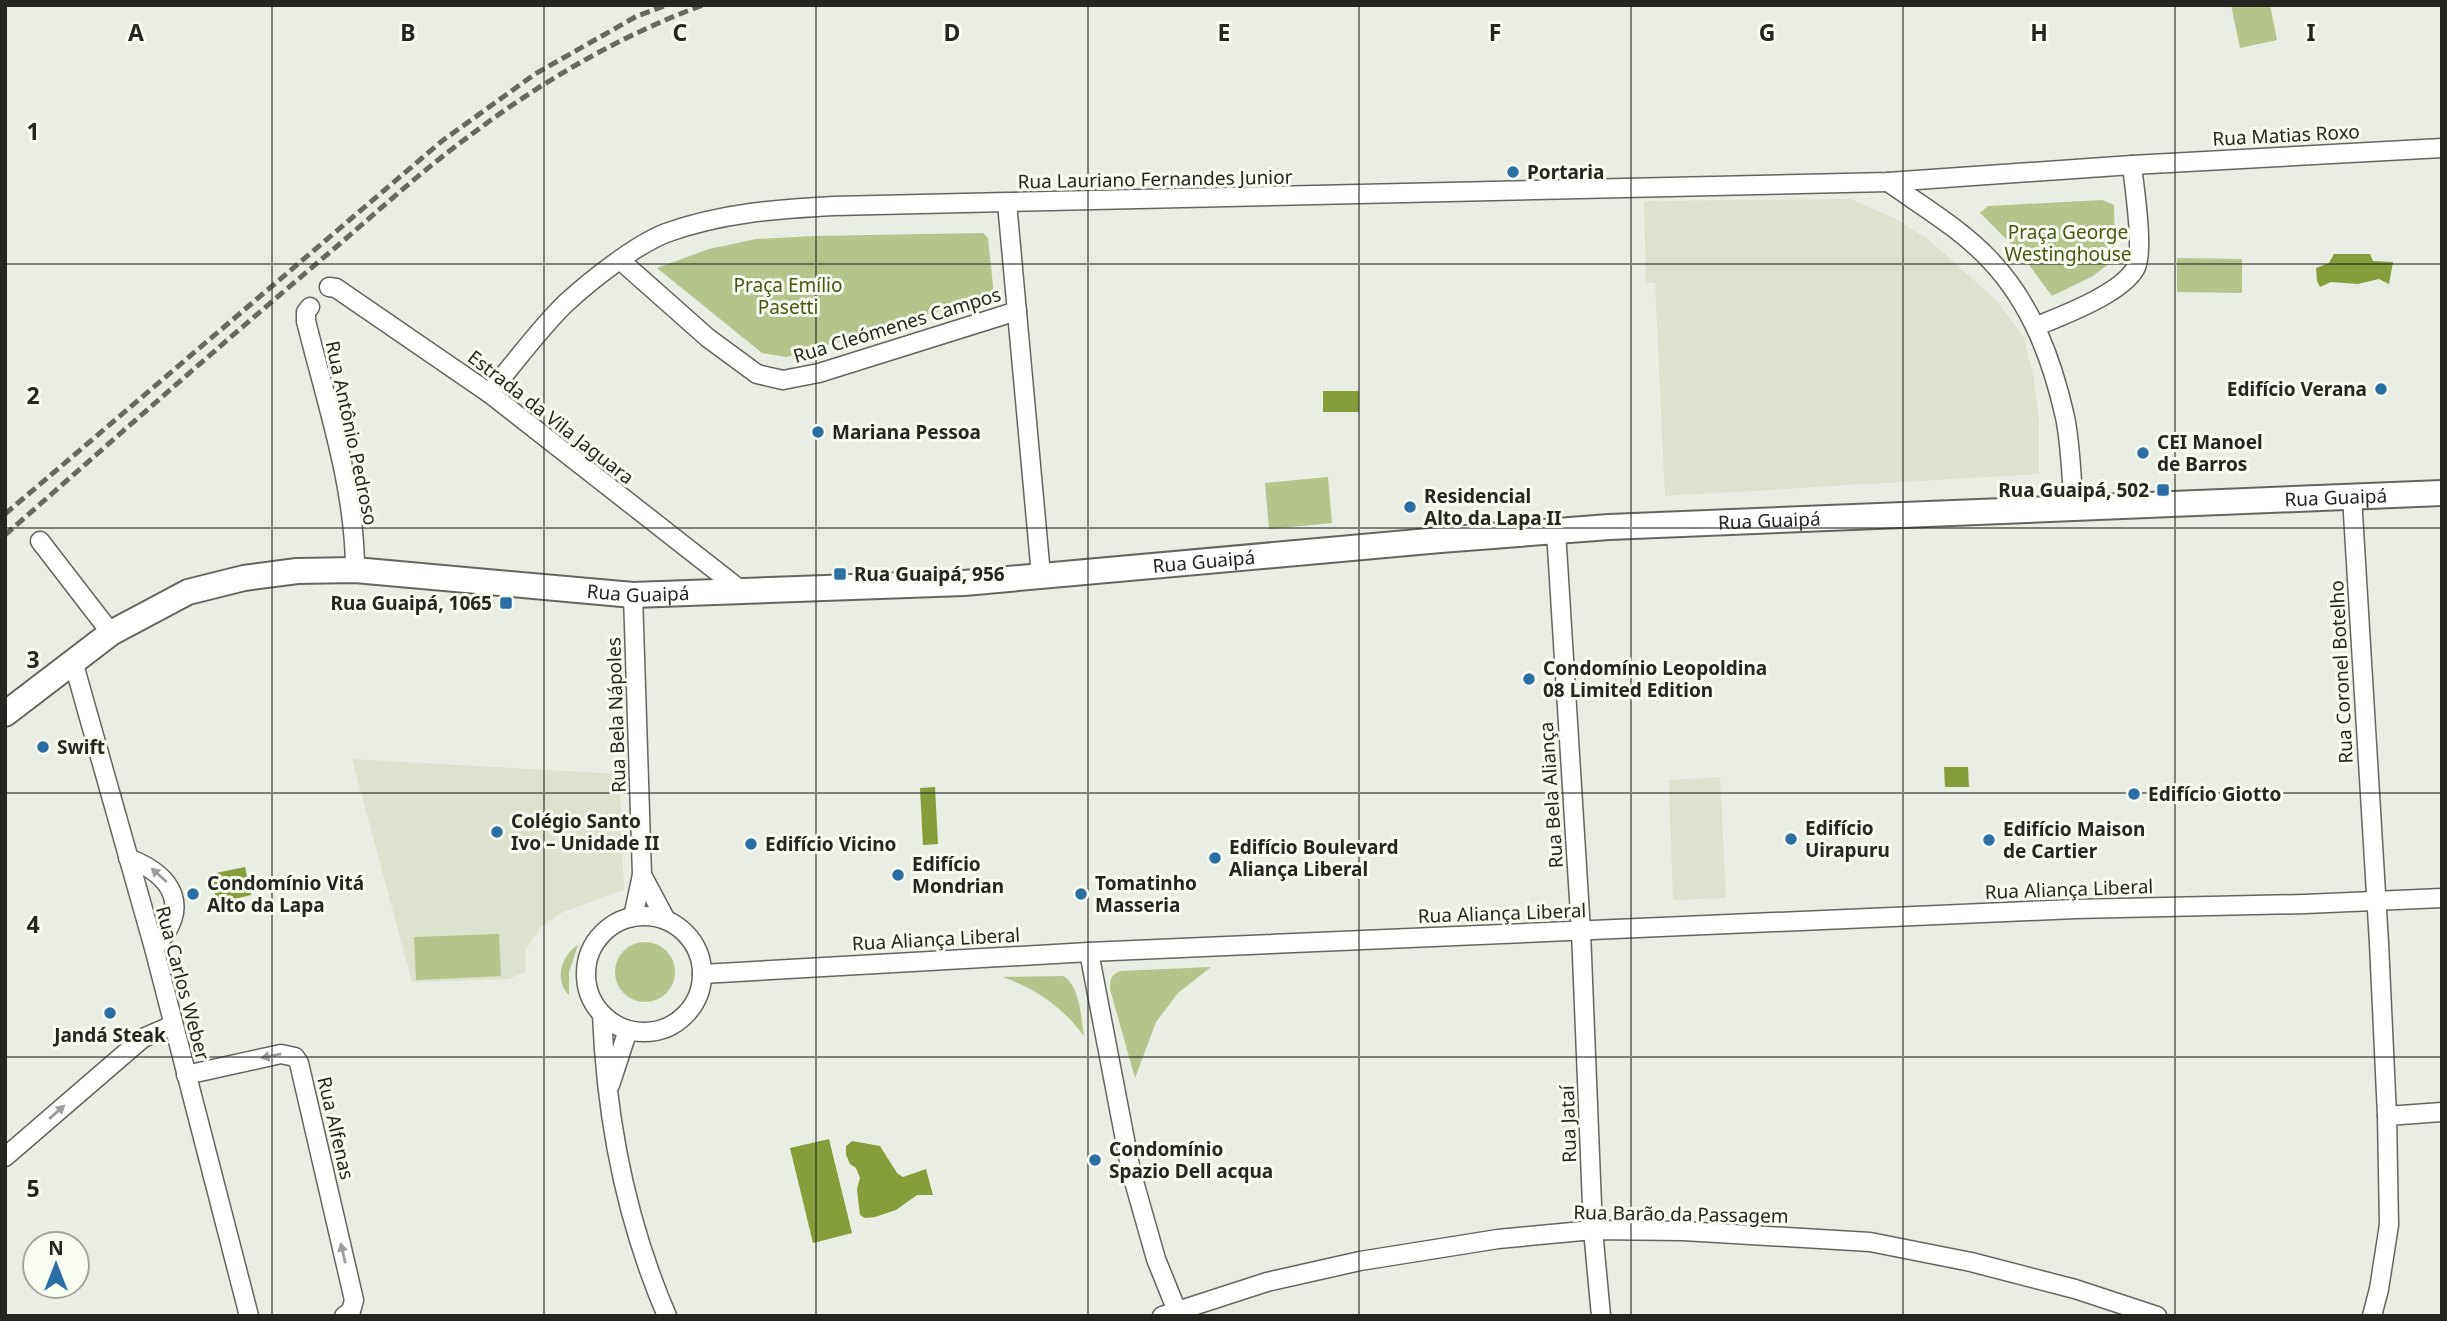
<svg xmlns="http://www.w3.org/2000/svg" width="2447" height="1321" font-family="'Noto Sans',sans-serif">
	<rect width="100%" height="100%" fill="#eaede3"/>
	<g fill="#dce1d0">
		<path d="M1851,199L1898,220L1929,240L1998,302L2024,338L2033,375L2039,418V474L1665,496L1655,283H1646L1644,201Z"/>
		<path d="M352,759L619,774L624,890L563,912L541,927L525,951L526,972L508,979L412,982Z"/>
		<path d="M1720,777L1726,898L1673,900L1669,780Z"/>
	</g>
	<g fill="#b4c48b">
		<path d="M2231,5H2270L2277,40L2240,48Z"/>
		<path d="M2102,200L2114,205L2115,259L2093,276L2052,296L2021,254L1980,213L1988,206Z"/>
		<path d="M983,233L988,238L994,295L787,357L762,353L657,268L709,249L756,239L814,236Z"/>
		<path d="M2177,258L2242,259V293L2177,292Z"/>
		<path d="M1328,477L1332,523L1269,529L1265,483Z"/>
		<path d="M499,934L501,976L416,980L414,937Z"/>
		<circle cx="645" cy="972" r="30"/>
		<path d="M578,945L569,972V995C554,981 561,955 578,945Z"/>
		<path d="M1211,967L1178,993L1156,1022L1135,1078L1110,989C1110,979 1111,975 1120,971Z"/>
		<path d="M1063,976C1080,985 1081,1018 1084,1036C1062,1007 1038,990 1003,977Z"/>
	</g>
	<g fill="#869e39">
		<path d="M2334,254H2370L2373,261L2393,262L2389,284L2379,279L2358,284L2331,282L2320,287L2317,281L2316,268L2329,263Z"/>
		<rect x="1323" y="391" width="36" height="21"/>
		<path d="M1944,767H1968L1969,787H1945Z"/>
		<path d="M935,787L938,844L923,845L920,788Z"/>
		<path d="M245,867L251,895L217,903L211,874Z"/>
		<path d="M829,1139L852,1233L813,1243L790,1148Z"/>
		<path d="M852,1141L880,1146L897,1173L903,1177L926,1169L933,1195H917L896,1210L875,1217L865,1218L860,1215L857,1189L860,1178L856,1168L850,1164L846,1155V1146Z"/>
	</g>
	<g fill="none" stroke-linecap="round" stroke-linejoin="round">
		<defs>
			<g id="minor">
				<path d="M1888,182C1922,206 1961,229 1990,260C2031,303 2052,359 2065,417C2071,446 2071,477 2074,507"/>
				<path d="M1007,203L1041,575"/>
				<path d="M620,260L708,338L757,374L783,380L819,373L1017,311"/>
				<path d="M329,287L336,288L489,393L742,591"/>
				<path d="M310,307L306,312V321C326,402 355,486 355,570"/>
				<path d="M2037,326C2064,315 2120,294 2135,269C2145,253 2134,186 2132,165"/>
				<path d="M489,393C514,364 539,329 566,303C590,281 635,245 666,233C721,213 777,209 834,206L1888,182L2132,165L2442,148"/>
				<path d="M2352,497L2379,943L2387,1116L2389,1225L2379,1289L2372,1316"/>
				<path d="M1556,531L1581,931L1593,1230L1601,1316"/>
				<path d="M40,541L111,633"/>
				<path d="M633,595L642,875L633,917"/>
				<path d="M73,661L154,948L249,1316"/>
				<path d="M128,858C175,876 191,908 154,948"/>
				<path d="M642,875L666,920"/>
				<circle cx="644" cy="974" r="58"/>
				<path d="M1089,952L1131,1171L1156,1259L1179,1316"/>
				<path d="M702,974L1089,952L2075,909L2305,904L2442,898"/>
				<path d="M602,1014C606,1117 626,1221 667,1316"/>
				<path d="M186,1075L281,1054L295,1057L299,1063L354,1300L351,1311L344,1316"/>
				<path d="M610,1085L628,1030"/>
				<path d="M2387,1116L2442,1112"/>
				<path d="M5,1157L143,1038L173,1025"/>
				<path d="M1162,1316L1267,1282L1360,1261L1498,1239L1593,1230L1683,1231L1870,1242L1971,1262L2075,1289L2157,1316"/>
			</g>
			<g id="secondary">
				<path id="s1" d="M5,714L111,633L188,592L244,578L297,571L355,570L633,595L964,583L1440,540L1609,527L2442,493"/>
			</g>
		</defs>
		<use href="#minor" stroke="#63665d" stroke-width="21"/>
		<use href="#secondary" stroke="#63665d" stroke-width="28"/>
		<use href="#minor" stroke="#fff" stroke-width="18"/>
		<use href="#secondary" stroke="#fff" stroke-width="24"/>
		<g stroke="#676862" stroke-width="5" stroke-dasharray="10 5" stroke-linecap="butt">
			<path d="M5,514L442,141L535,74L637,16L667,5"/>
			<path d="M5,535C113,440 220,345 329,253C375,214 420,172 468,137C539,83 619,36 703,5"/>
		</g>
	</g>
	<defs><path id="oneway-solid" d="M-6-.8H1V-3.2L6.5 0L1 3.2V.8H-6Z" transform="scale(1.75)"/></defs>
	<g fill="#9d9d9c">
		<use href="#oneway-solid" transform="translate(159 875) rotate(-138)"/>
		<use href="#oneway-solid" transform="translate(271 1056) rotate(168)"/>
		<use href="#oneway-solid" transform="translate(57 1112) rotate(-41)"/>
		<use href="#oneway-solid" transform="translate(343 1253) rotate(-103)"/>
	</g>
	<path fill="none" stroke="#252622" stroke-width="2" stroke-opacity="0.55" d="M272,5V1316M544,5V1316M816,5V1316M1088,5V1316M1359,5V1316M1631,5V1316M1903,5V1316M2175,5V1316M5,264H2442M5,528H2442M5,793H2442M5,1057H2442"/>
	<g fill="#2a6ea4" stroke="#f7fbf0" stroke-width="2.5">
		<circle cx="1513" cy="172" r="7"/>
		<circle cx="2381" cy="389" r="7"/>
		<circle cx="818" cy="432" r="7"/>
		<circle cx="2143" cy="453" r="7"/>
		<rect x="2156" y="483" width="14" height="14" rx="3.5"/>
		<circle cx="1410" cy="507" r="7"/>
		<rect x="833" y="567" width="14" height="14" rx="3.5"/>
		<rect x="499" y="596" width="14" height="14" rx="3.5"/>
		<circle cx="1529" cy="679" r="7"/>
		<circle cx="43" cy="747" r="7"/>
		<circle cx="2134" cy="794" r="7"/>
		<circle cx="497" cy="832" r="7"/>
		<circle cx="1791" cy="839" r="7"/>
		<circle cx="1989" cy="840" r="7"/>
		<circle cx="751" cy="844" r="7"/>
		<circle cx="1215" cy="858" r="7"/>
		<circle cx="898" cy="875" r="7"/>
		<circle cx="193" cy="894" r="7"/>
		<circle cx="1081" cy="894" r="7"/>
		<circle cx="110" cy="1013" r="7"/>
		<circle cx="1095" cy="1160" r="7"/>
	</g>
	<g text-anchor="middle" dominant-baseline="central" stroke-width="6" stroke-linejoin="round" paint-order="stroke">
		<g font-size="19" fill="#252622" stroke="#f7fbf0">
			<text transform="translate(2286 135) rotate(-3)">Rua Matias Roxo</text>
			<text transform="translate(1155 179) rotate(-1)">Rua Lauriano Fernandes Junior</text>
			<text transform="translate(897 325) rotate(-17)">Rua Cleómenes Campos</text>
			<text transform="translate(551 417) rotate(38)">Estrada da Vila Jaguara</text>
			<text transform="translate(352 433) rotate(78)">Rua Antônio Pedroso</text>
			<text stroke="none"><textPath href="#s1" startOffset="2375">Rua Guaipá</textPath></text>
			<text stroke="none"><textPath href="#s1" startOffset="1808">Rua Guaipá</textPath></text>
			<text stroke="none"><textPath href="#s1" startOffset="1241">Rua Guaipá</textPath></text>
			<text stroke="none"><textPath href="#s1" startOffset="674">Rua Guaipá</textPath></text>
			<text transform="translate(2341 672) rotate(-93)">Rua Coronel Botelho</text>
			<text transform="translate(616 715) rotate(-92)">Rua Bela Nápoles</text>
			<text transform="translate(1551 795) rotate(-94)">Rua Bela Aliança</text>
			<text transform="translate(2069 889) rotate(-2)">Rua Aliança Liberal</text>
			<text transform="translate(1502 913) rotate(-2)">Rua Aliança Liberal</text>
			<text transform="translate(936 939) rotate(-3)">Rua Aliança Liberal</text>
			<text transform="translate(183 983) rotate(75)">Rua Carlos Weber</text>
			<text transform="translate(1568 1124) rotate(-92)">Rua Jataí</text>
			<text transform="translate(336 1128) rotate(77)">Rua Alfenas</text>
			<text transform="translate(1681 1214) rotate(1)">Rua Barão da Passagem</text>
		</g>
		<g font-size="19" font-weight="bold" fill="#252622" stroke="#f7fbf0" text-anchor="start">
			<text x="1527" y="172">Portaria</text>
			<text x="2367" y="389" text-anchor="end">Edifício Verana</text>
			<text x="832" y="432">Mariana Pessoa</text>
			<text x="2157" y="442">CEI Manoel<tspan x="2157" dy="22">de Barros</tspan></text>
			<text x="2149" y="490" text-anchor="end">Rua Guaipá, 502</text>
			<text x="1424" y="496">Residencial<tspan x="1424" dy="22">Alto da Lapa II</tspan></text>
			<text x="854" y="574">Rua Guaipá, 956</text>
			<text x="492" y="603" text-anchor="end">Rua Guaipá, 1065</text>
			<text x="1543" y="668">Condomínio Leopoldina<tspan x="1543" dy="22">08 Limited Edition</tspan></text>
			<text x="57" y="747">Swift</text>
			<text x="2148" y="794">Edifício Giotto</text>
			<text x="511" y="821">Colégio Santo<tspan x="511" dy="22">Ivo – Unidade II</tspan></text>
			<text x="1805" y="828">Edifício<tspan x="1805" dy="22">Uirapuru</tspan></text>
			<text x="2003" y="829">Edifício Maison<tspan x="2003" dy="22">de Cartier</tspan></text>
			<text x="765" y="844">Edifício Vicino</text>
			<text x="1229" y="847">Edifício Boulevard<tspan x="1229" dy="22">Aliança Liberal</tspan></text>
			<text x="912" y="864">Edifício<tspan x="912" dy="22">Mondrian</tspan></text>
			<text x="207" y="883">Condomínio Vitá<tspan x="207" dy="22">Alto da Lapa</tspan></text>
			<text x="1095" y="883">Tomatinho<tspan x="1095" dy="22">Masseria</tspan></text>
			<text x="110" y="1035" text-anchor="middle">Jandá Steak</text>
			<text x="1109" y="1149">Condomínio<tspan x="1109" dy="22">Spazio Dell acqua</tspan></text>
		</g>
		<g font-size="19" fill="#48570f" stroke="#f7fbf0">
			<text x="2068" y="232">Praça George<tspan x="2068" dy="22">Westinghouse</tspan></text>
			<text x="788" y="285">Praça Emílio<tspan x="788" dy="22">Pasetti</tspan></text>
		</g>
	</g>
	<g font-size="23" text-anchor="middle" font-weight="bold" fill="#252622" stroke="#f7fbf0" stroke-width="6" stroke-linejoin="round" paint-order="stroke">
		<text x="136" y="41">A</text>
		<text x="408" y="41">B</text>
		<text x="680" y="41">C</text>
		<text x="952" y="41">D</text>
		<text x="1224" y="41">E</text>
		<text x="1495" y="41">F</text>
		<text x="1767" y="41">G</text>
		<text x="2039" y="41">H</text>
		<text x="2311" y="41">I</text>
		<text x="33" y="140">1</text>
		<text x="33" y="404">2</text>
		<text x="33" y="668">3</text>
		<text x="33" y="933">4</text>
		<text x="33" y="1197">5</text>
	</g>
	<rect width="2447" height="1321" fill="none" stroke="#252622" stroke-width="14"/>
	<g transform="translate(56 1265)"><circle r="33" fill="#f7fbf0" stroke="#a3a69e" stroke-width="2"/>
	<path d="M0-5L12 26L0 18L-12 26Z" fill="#2a6ea4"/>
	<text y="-10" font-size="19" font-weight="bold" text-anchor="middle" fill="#252622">N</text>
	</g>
</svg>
